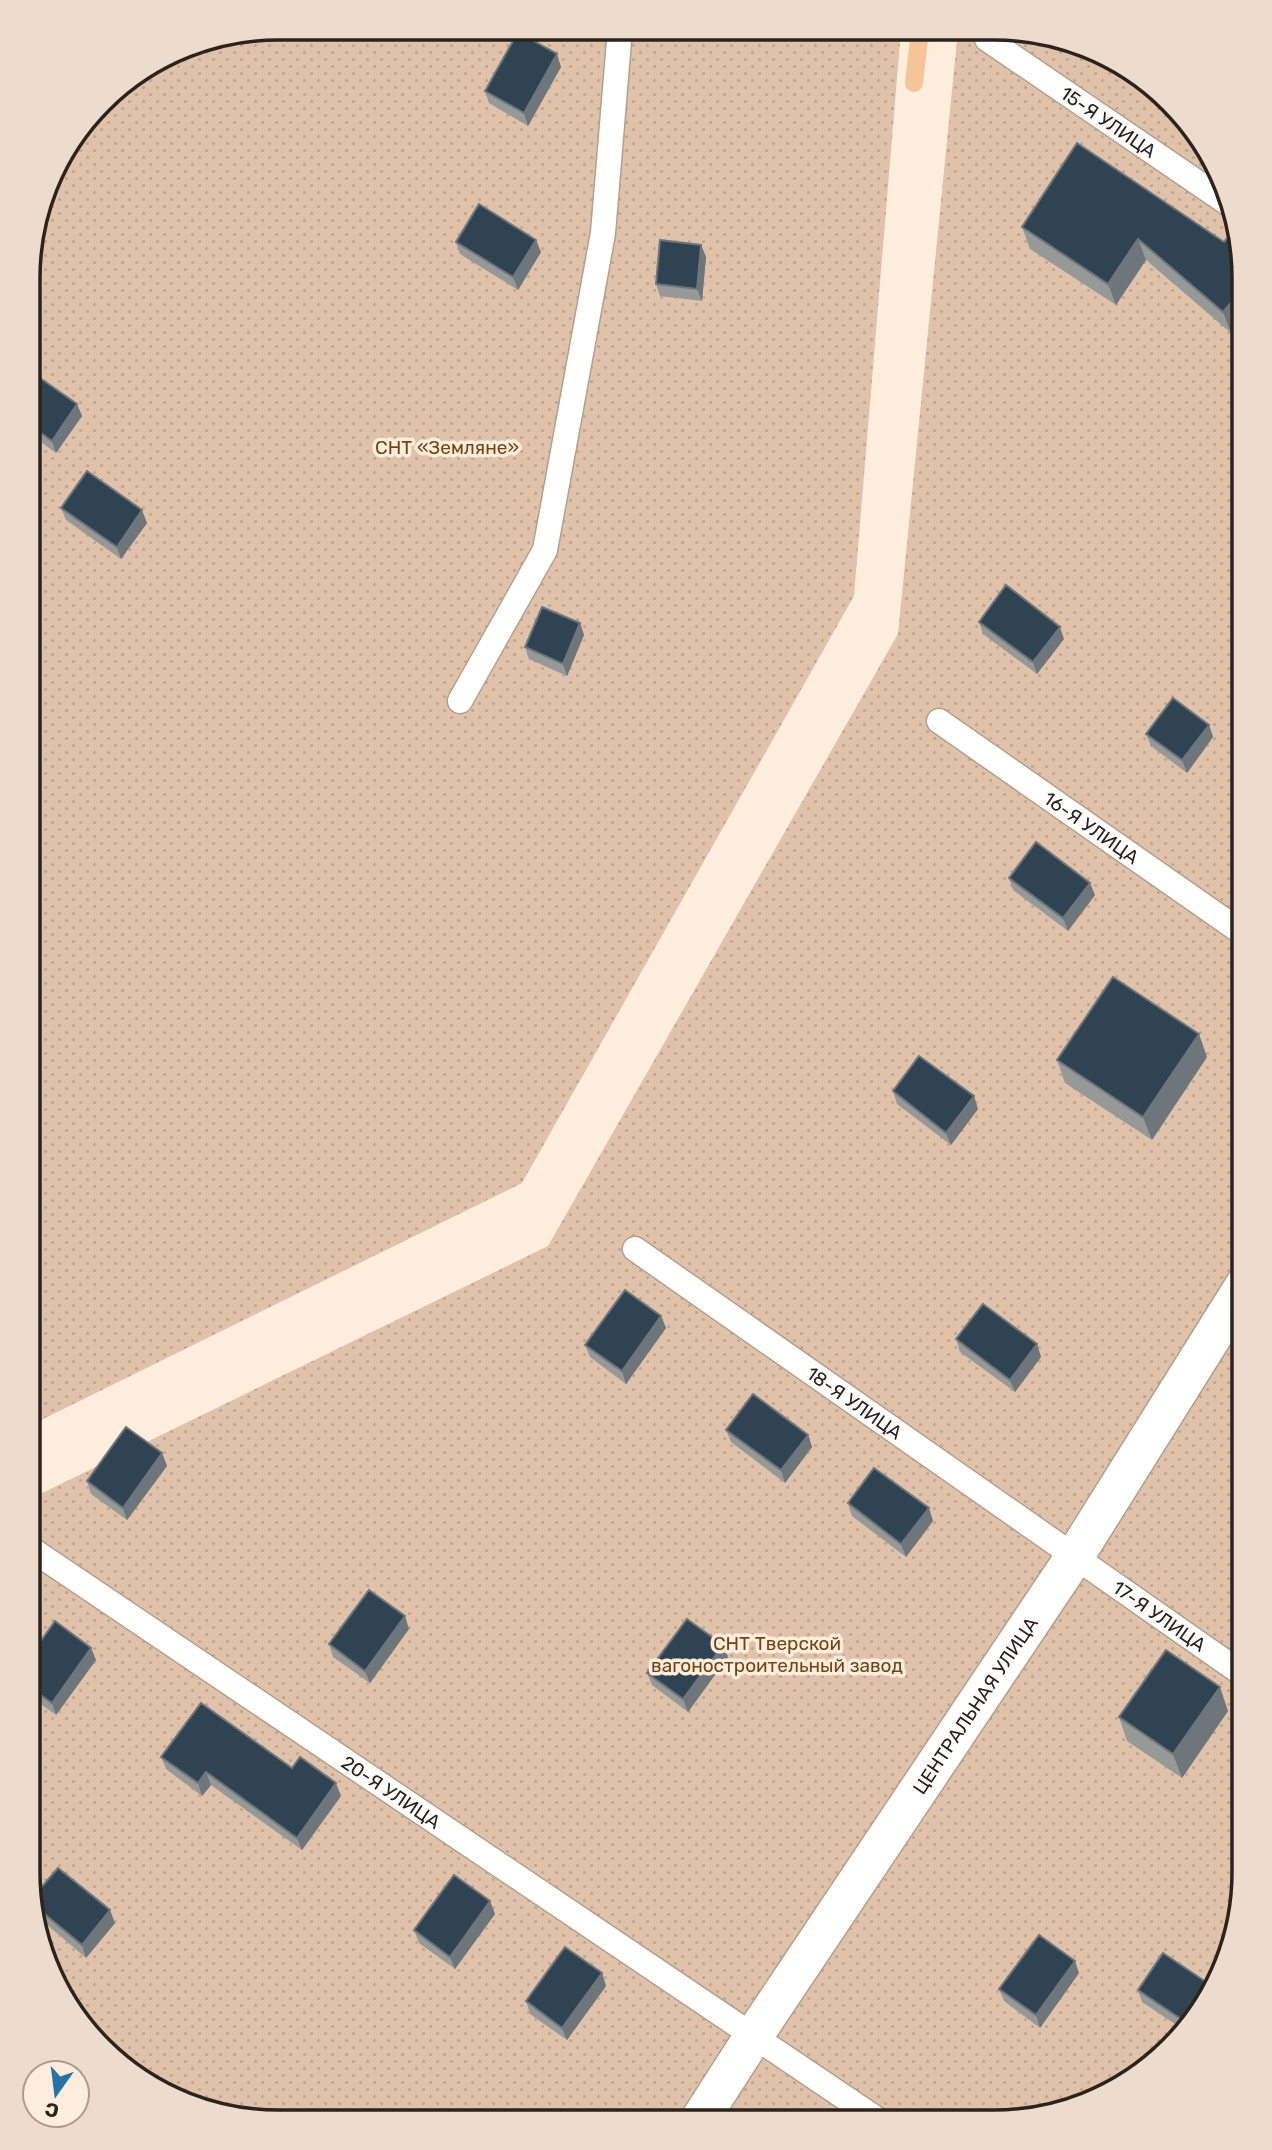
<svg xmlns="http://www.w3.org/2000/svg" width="1272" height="2150" font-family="Rubik,sans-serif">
	<defs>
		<pattern id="grass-dots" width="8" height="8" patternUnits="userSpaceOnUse" patternTransform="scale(1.75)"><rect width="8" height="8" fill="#dfc2a9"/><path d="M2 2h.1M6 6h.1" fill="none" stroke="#c0a691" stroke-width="1.8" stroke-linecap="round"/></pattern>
	</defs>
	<rect width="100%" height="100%" fill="#feecdd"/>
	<g fill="url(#grass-dots)">
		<path d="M279,28L901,30L854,596L522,1183L29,1426L30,246L54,167L113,90L183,47Z"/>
		<path d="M958,30H1027L1146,80L1225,183L1244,279L1243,1888L1231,1952L1192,2024L1089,2103L994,2122L246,2120L126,2070L47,1967L28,1871V1500L548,1246L898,634Z"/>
	</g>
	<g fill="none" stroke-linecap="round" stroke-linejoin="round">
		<path stroke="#f5c499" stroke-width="18" d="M914,83L920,30"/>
		<defs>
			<g id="service">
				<path id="s1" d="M987,39L1229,204"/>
				<path d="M460,701L545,550L603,233L620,29"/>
				<path id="s2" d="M939,721L1244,934"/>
				<path id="s3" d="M635,1249L1244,1675"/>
				<path id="s4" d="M28,1547L881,2122"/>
			</g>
			<g id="minor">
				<path id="s5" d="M699,2121L753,2037L1075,1556L1244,1286"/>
			</g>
		</defs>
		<use href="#service" stroke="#b49f8d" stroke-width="27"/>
		<use href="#minor" stroke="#b49f8d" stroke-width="41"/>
		<use href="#service" stroke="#fff" stroke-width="24"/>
		<use href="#minor" stroke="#fff" stroke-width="38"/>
	</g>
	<g fill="#979898">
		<path d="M561,67L528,126L489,103L485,91Z"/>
		<path d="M1022,227L1224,242L1231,333L1146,260L1116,305L1030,249Z"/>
		<path d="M456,242L541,252L518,290L460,254Z"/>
		<path d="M701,245L706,257L702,301L660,296L656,284Z"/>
		<path d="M30,371L77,404L82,416L56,453L30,434Z"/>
		<path d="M61,508L147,523L121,559L66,520Z"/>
		<path d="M979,622L1064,639L1037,674L983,634Z"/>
		<path d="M580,623L584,635L567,676L529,659L525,647Z"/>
		<path d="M1209,725L1213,737L1187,773L1151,746L1146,734Z"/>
		<path d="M1009,878L1095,895L1068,931L1013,890Z"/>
		<path d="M1207,1057L1152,1140L1065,1083L1057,1060Z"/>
		<path d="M893,1091L978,1109L951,1145L897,1104Z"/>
		<path d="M661,1316L666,1328L626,1384L590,1357L585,1345Z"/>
		<path d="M956,1339L1037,1344L1041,1357L1015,1392L960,1352Z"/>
		<path d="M726,1430L808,1435L812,1447L785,1483L731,1442Z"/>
		<path d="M162,1453L167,1466L127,1520L91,1494L87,1481Z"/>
		<path d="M848,1503L933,1521L906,1557L852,1516Z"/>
		<path d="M409,1629L370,1683L333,1657L329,1644Z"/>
		<path d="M723,1645L728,1657L688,1712L652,1685L647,1673Z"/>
		<path d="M91,1648L96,1660L56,1715L28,1695V1659Z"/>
		<path d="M1228,1711L1182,1778L1127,1741L1119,1717Z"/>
		<path d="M161,1757L292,1768L341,1796L302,1850L211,1785L202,1796L166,1769Z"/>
		<path d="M33,1897L115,1923L86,1958L37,1916Z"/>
		<path d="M490,1901L495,1914L455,1969L419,1943L414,1930Z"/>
		<path d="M602,1973L606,1986L567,2040L530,2014L526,2001Z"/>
		<path d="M1079,1973L1040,2028L1004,2001L999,1989Z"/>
		<path d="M1138,1990L1192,2024L1184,2030L1142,2002Z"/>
	</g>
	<g fill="#6e767c">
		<path d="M557,54L561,67L528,126L524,113Z"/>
		<path d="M1138,239L1146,260L1116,305L1108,284Z"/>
		<path d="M536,240L541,252L518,290L513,277Z"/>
		<path d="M701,245L706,257L702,301L697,289Z"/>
		<path d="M1244,288V318L1231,333L1223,312Z"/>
		<path d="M77,404L82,416L56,453L52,441Z"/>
		<path d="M142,510L147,523L121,559L117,547Z"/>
		<path d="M580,623L584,635L567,676L563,664Z"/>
		<path d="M1060,627L1064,639L1037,674L1033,662Z"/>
		<path d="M1209,725L1213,737L1187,773L1182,760Z"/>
		<path d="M1090,883L1095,895L1068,931L1063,918Z"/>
		<path d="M1199,1034L1207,1057L1152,1140L1143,1117Z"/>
		<path d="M974,1096L978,1109L951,1145L946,1133Z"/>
		<path d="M661,1316L666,1328L626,1384L622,1371Z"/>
		<path d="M1037,1344L1041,1357L1015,1392L1010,1380Z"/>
		<path d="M808,1435L812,1447L785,1483L781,1470Z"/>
		<path d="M162,1453L167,1466L127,1520L123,1508Z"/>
		<path d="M929,1508L933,1521L906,1557L901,1544Z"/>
		<path d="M405,1616L409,1629L370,1683L365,1671Z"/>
		<path d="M723,1645L728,1657L688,1712L683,1699Z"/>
		<path d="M91,1648L96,1660L56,1715L52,1703Z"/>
		<path d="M1220,1687L1228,1711L1182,1778L1173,1754Z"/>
		<path d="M206,1772L211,1785L202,1796L198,1783Z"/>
		<path d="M336,1783L341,1796L302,1850L297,1838Z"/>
		<path d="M490,1901L495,1914L455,1969L450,1957Z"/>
		<path d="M110,1910L115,1923L86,1958L82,1945Z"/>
		<path d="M1075,1961L1079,1973L1040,2028L1036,2015Z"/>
		<path d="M602,1973L606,1986L567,2040L562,2028Z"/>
	</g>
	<g fill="#304352" stroke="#6e767c" stroke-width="2">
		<path d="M518,32L557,54L524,113L485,91Z"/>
		<path d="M1077,143L1224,242L1233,231L1235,233L1244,279V288L1223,312L1138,239L1108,284L1022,227Z"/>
		<path d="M479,204L536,240L513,277L456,242Z"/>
		<path d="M660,240L701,245L697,289L656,284Z"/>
		<path d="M30,371L77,404L52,441L30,425Z"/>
		<path d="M87,471L142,510L117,547L61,508Z"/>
		<path d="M1006,585L1060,627L1033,662L979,622Z"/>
		<path d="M542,607L580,623L563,664L525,647Z"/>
		<path d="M1173,698L1209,725L1182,760L1146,734Z"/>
		<path d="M1036,842L1090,883L1063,918L1009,878Z"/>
		<path d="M1113,977L1199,1034L1143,1117L1057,1060Z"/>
		<path d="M919,1056L974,1096L946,1133L893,1091Z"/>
		<path d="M625,1290L661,1316L622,1371L585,1345Z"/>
		<path d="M983,1304L1037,1344L1010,1380L956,1339Z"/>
		<path d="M753,1394L808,1435L781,1470L726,1430Z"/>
		<path d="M126,1427L162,1453L123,1508L87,1481Z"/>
		<path d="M874,1468L929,1508L901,1544L848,1503Z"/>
		<path d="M369,1590L405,1616L365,1671L329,1644Z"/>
		<path d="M687,1619L723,1645L683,1699L647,1673Z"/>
		<path d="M55,1621L91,1648L52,1703L28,1686V1659Z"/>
		<path d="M1166,1650L1220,1687L1173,1754L1119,1717Z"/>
		<path d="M201,1703L292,1768L300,1757L336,1783L297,1838L206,1772L198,1783L161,1757Z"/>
		<path d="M58,1868L110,1910L82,1945L35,1906L33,1897Z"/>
		<path d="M454,1875L490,1901L450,1957L414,1930Z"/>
		<path d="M1039,1935L1075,1961L1036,2015L999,1989Z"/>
		<path d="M565,1947L602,1973L562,2028L526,2001Z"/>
		<path d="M1163,1953L1212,1986L1192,2024L1190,2025L1138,1990Z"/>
	</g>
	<g text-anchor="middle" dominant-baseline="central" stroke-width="7" stroke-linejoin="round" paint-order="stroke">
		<g font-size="19" fill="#2b231c" stroke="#feecdd">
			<text stroke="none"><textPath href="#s1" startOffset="147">15-Я УЛИЦА</textPath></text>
			<text stroke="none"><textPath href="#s2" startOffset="186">16-Я УЛИЦА</textPath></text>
			<text stroke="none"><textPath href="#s3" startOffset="268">18-Я УЛИЦА</textPath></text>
			<text stroke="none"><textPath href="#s3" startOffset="640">17-Я УЛИЦА</textPath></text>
			<text stroke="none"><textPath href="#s5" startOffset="499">ЦЕНТРАЛЬНАЯ УЛИЦА</textPath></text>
			<text stroke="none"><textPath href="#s4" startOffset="438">20-Я УЛИЦА</textPath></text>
		</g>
		<g font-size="19" fill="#714412" stroke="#feecdd">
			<text x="447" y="447">СНТ «Земляне»</text>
			<text x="777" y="1643">СНТ Тверской<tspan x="777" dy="22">вагоностроительный завод</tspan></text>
		</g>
	</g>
	<path d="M0 0H1272V2150H0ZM278 40H994A238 238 0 0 1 1232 278V1872A238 238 0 0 1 994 2110H278A238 238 0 0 1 40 1872V278A238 238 0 0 1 278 40Z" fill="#eddcce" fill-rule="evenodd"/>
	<path fill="none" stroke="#2b231c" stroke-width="3.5" d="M278 40H994A238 238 0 0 1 1232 278V1872A238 238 0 0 1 994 2110H278A238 238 0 0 1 40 1872V278A238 238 0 0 1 278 40Z"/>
	<g transform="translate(56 2094) rotate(194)"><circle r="33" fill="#feecdd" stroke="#aa9c90" stroke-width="2"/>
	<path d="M0-5L12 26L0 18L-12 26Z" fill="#2674a6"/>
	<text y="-10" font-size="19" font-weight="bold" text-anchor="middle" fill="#2b231c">С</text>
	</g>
</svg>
